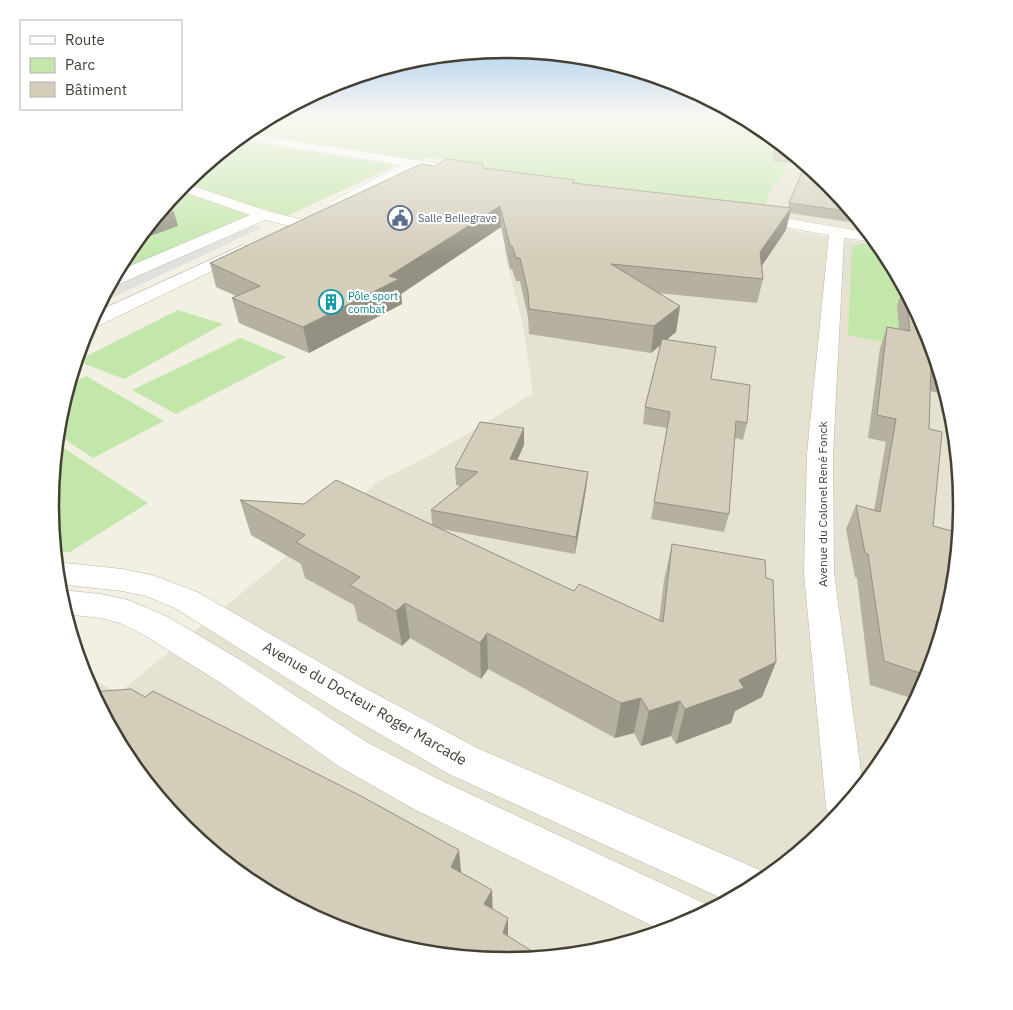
<svg xmlns="http://www.w3.org/2000/svg" width="1013" height="1010" font-family="'IBM Plex Sans',sans-serif">
	<rect width="100%" height="100%" fill="#f2efe3"/>
	<g fill="#e6e2d1">
		<path d="M781,143L829,183L869,231L762,214L773,183Z"/>
		<path d="M495,182L880,245L886,252L928,331L954,416L963,505L954,594L928,680L886,759L829,828L760,885L681,927L595,953L506,961L127,758L83,674L119,693L379,481L420,461L479,427L533,393L523,325L505,255L503,204Z"/>
	</g>
	<g fill="#c3e7ab">
		<path d="M269,117H744C763,127 778,138 789,156L779,184L773,183L762,214L501,172L433,158L415,159L245,132Z"/>
		<path d="M236,140L392,165L393,167L287,216L261,208L247,213L250,215L115,274L127,251L184,182Z"/>
		<path d="M868,243L880,245L886,252L928,331L935,352L848,335L852,246Z"/>
		<path d="M178,310L223,324L124,379L77,361Z"/>
		<path d="M241,338L286,357L176,414L132,390Z"/>
		<path d="M86,376L164,421L93,458L57,434L59,416L69,384Z"/>
		<path d="M56,443L148,503L70,552L55,553L50,505Z"/>
	</g>
	<path fill="#e2e0dc" d="M237,221L263,227L99,304L115,274Z"/>
	<g fill="none" stroke-linecap="round" stroke-linejoin="round">
		<defs>
			<g id="minor">
				<path d="M244,133L456,166L462,170L456,174L416,167L336,209L331,208L329,205L331,202L401,165L237,139Z"/>
				<path d="M184,183L267,211L303,220L306,223L303,226L298,228L265,220L117,285L109,286L116,272L250,215L178,190Z"/>
				<path d="M750,212L870,233L878,242L844,238L833,454L834,573L863,786L834,822L832,821L826,807L804,573L807,454L829,235L745,220L742,217L745,214Z"/>
				<path d="M243,245L249,247L251,250L249,253L96,327L86,328L94,313Z"/>
				<path d="M56,562L122,569L152,575L197,592L361,686L477,748L767,873L768,877L760,885L728,901L449,774L335,708L175,608L146,596L122,591L58,584Z"/>
				<path d="M61,590L101,594L128,600L168,617L245,663L368,743L442,781L708,905L711,911L681,927L665,932L414,809L340,767L221,683L144,635L120,623L101,618L65,614L59,594V591Z"/>
			</g>
		</defs>
		<use href="#minor" stroke="#bdb8a6" stroke-width="1"/>
		<use href="#minor" fill="#fff" fill-rule="evenodd"/>
	</g>
	<g fill="#b5b09f">
		<path d="M778,141L829,183L863,224L790,213L786,230L762,265L763,279L757,303L658,293L680,306L676,332L667,339L711,379L747,423L743,440L735,438L729,514L724,532L651,519L667,428L643,424L645,407L661,344L651,353L529,334L528,317L520,281H516L512,269H510L501,227L401,294L402,304L309,353L239,323L232,298L236,296L216,287L210,263L434,166L483,168L575,180V183L788,208L789,203L806,164L772,161L774,153Z"/>
		<path d="M904,286L928,331L947,395L930,391L929,429L933,526L954,594L928,680L915,704L914,699L870,685L857,578L855,577L846,529L856,505L874,510L886,442L868,438L880,348L887,327L899,329L897,305Z"/>
		<path d="M524,428V445L517,460L588,472L586,489L575,554L441,529L574,591L659,621L664,580L672,544L766,578L776,662L762,697L735,711L731,723L676,744L671,736L641,746L634,733L615,738L488,669L481,679L410,638L402,646L358,621L354,605L305,578L301,564L251,535L240,500L432,524L431,510L460,486L456,485L455,468Z"/>
	</g>
	<g fill="#949082">
		<path d="M500,206L501,227L401,294L402,304L309,353L303,327L389,276Z"/>
		<path d="M791,208L786,230L755,276L760,252Z"/>
		<path d="M174,212L178,226L136,241L155,218Z"/>
		<path d="M680,306L676,332L651,353L654,326Z"/>
		<path d="M524,428V445L510,476V459Z"/>
		<path d="M588,472L586,489L575,554L576,537Z"/>
		<path d="M405,603L410,638L402,646L396,611Z"/>
		<path d="M487,633L488,669L481,679L480,643Z"/>
		<path d="M776,662L762,697L735,711L731,723L676,744L685,709L739,680Z"/>
		<path d="M641,698L634,733L615,738L621,703Z"/>
		<path d="M680,701L671,736L641,746L649,711Z"/>
		<path d="M459,850L462,881L451,867Z"/>
		<path d="M492,890L493,919L484,904Z"/>
		<path d="M508,918V946L503,933Z"/>
	</g>
	<g fill="#d3cdb9" stroke="#949082">
		<path d="M778,141L795,155L774,153Z"/>
		<path d="M447,159L483,164V168L575,180L572,183L791,208L760,252L763,279L611,264L680,306L654,326L529,309L528,292L520,258H516L512,246H510L500,206L389,276L399,279L303,327L232,298L260,286L210,263L421,164L434,166Z"/>
		<path d="M806,163L829,183L854,212L789,203Z"/>
		<path d="M163,208L174,212L155,218Z"/>
		<path d="M905,288L928,331L940,369L931,367L929,429L942,432L933,526L960,533L954,594L929,676L884,661L868,554L865,553L856,505L880,512L896,419L877,415L887,327L910,331Z"/>
		<path d="M662,339L716,347L711,379L750,385L747,423L736,421L729,514L654,502L670,412L645,407Z"/>
		<path d="M480,422L524,428L510,459L588,472L576,537L431,510L478,472L455,468Z"/>
		<path d="M336,480L574,591L579,584L663,622L672,544L765,560L766,578L773,580L776,662L739,680L744,688L685,709L680,701L649,711L641,698L621,703L487,633L480,643L405,603L396,611L350,585L360,577L296,542L305,535L240,500L304,504Z"/>
		<path d="M131,689L145,697L153,691L361,796L459,850L451,867L492,890L484,904L508,918L503,933L543,958L506,961L417,952L332,926L253,884L184,827L127,758L91,692Z"/>
	</g>
	<linearGradient id="sky" x2="0" y2="1"><stop stop-color="#8abaeb"/><stop offset="0.45" stop-color="#f9f8f2"/><stop offset="1" stop-color="#f9f8f2" stop-opacity="0"/></linearGradient>
	<rect width="1013" height="259" fill="url(#sky)"/>
	<defs>
		<symbol id="civic-ring" viewBox="-11 -11 22 22"><circle r="9.5" fill="#fff" stroke="#5c6f8a" stroke-width="1.5"/><path d="M-.6-6.5H3V-4.5H.6V-3L4-1V1h2V6H-6V1h2V-1L-.6-3ZM-1.2 2.5V6h2.4V2.5Z" fill="#5c6f8a"/></symbol>
		<symbol id="building-ring" viewBox="-11 -11 22 22"><circle r="9.5" fill="#fff" stroke="#0f9aa8" stroke-width="1.5"/><path d="M-4-6H4V6H1V3H-1V6H-4ZM-2.5-4.3h1.7v1.8h-1.7ZM.8-4.3h1.7v1.8H.8ZM-2.5-1h1.7V.8h-1.7ZM.8-1h1.7V.8H.8Z" fill="#0f9aa8"/></symbol>
	</defs>
	<g fill-rule="evenodd">
		<use href="#civic-ring" x="386" y="204" width="28" height="28"/>
		<use href="#building-ring" x="317" y="288" width="28" height="28"/>
	</g>
	<g text-anchor="middle" dominant-baseline="central" stroke-width="4.5" stroke-linejoin="round" paint-order="stroke">
		<g font-size="11" fill="#4e5e75" stroke="#fff" text-anchor="start">
			<text x="418" y="218">Salle Bellegrave</text>
		</g>
		<g font-size="11" fill="#0d838f" stroke="#fff" text-anchor="start">
			<text x="348" y="296">Pôle sport<tspan x="348" dy="13">combat</tspan></text>
		</g>
		<g font-size="12" fill="#444033" stroke="#fff">
			<text transform="translate(822 504) rotate(-90)">Avenue du Colonel René Fonck</text>
		</g>
		<g font-size="15" fill="#444033" stroke="#fff">
			<text transform="translate(365 703) rotate(30)">Avenue du Docteur Roger Marcade</text>
		</g>
	</g>
	<path d="M0 0H1013V1010H0ZM59 505a447 447 0 1 1 894 0a447 447 0 1 1-894 0Z" fill="#fff" fill-rule="evenodd"/>
	<path fill="none" stroke="#444033" stroke-width="2.5" d="M59 505a447 447 0 1 1 894 0a447 447 0 1 1-894 0Z"/>
	<rect x="20" y="20" width="162" height="90" fill="#ffffff" stroke="#b4b3ad"/>
	<rect x="30" y="36" width="25" height="8" fill="#ffffff" stroke="#b4b3ad"/>
	<text x="65" y="45" font-size="15" fill="#444033">Route</text>
	<rect x="30" y="58" width="25" height="15" fill="#c3e7ab" stroke="#b4b3ad"/>
	<text x="65" y="70" font-size="15" fill="#444033">Parc</text>
	<rect x="30" y="82" width="25" height="15" fill="#d3cdb9" stroke="#b4b3ad"/>
	<text x="65" y="95" font-size="15" fill="#444033">Bâtiment</text>
</svg>
